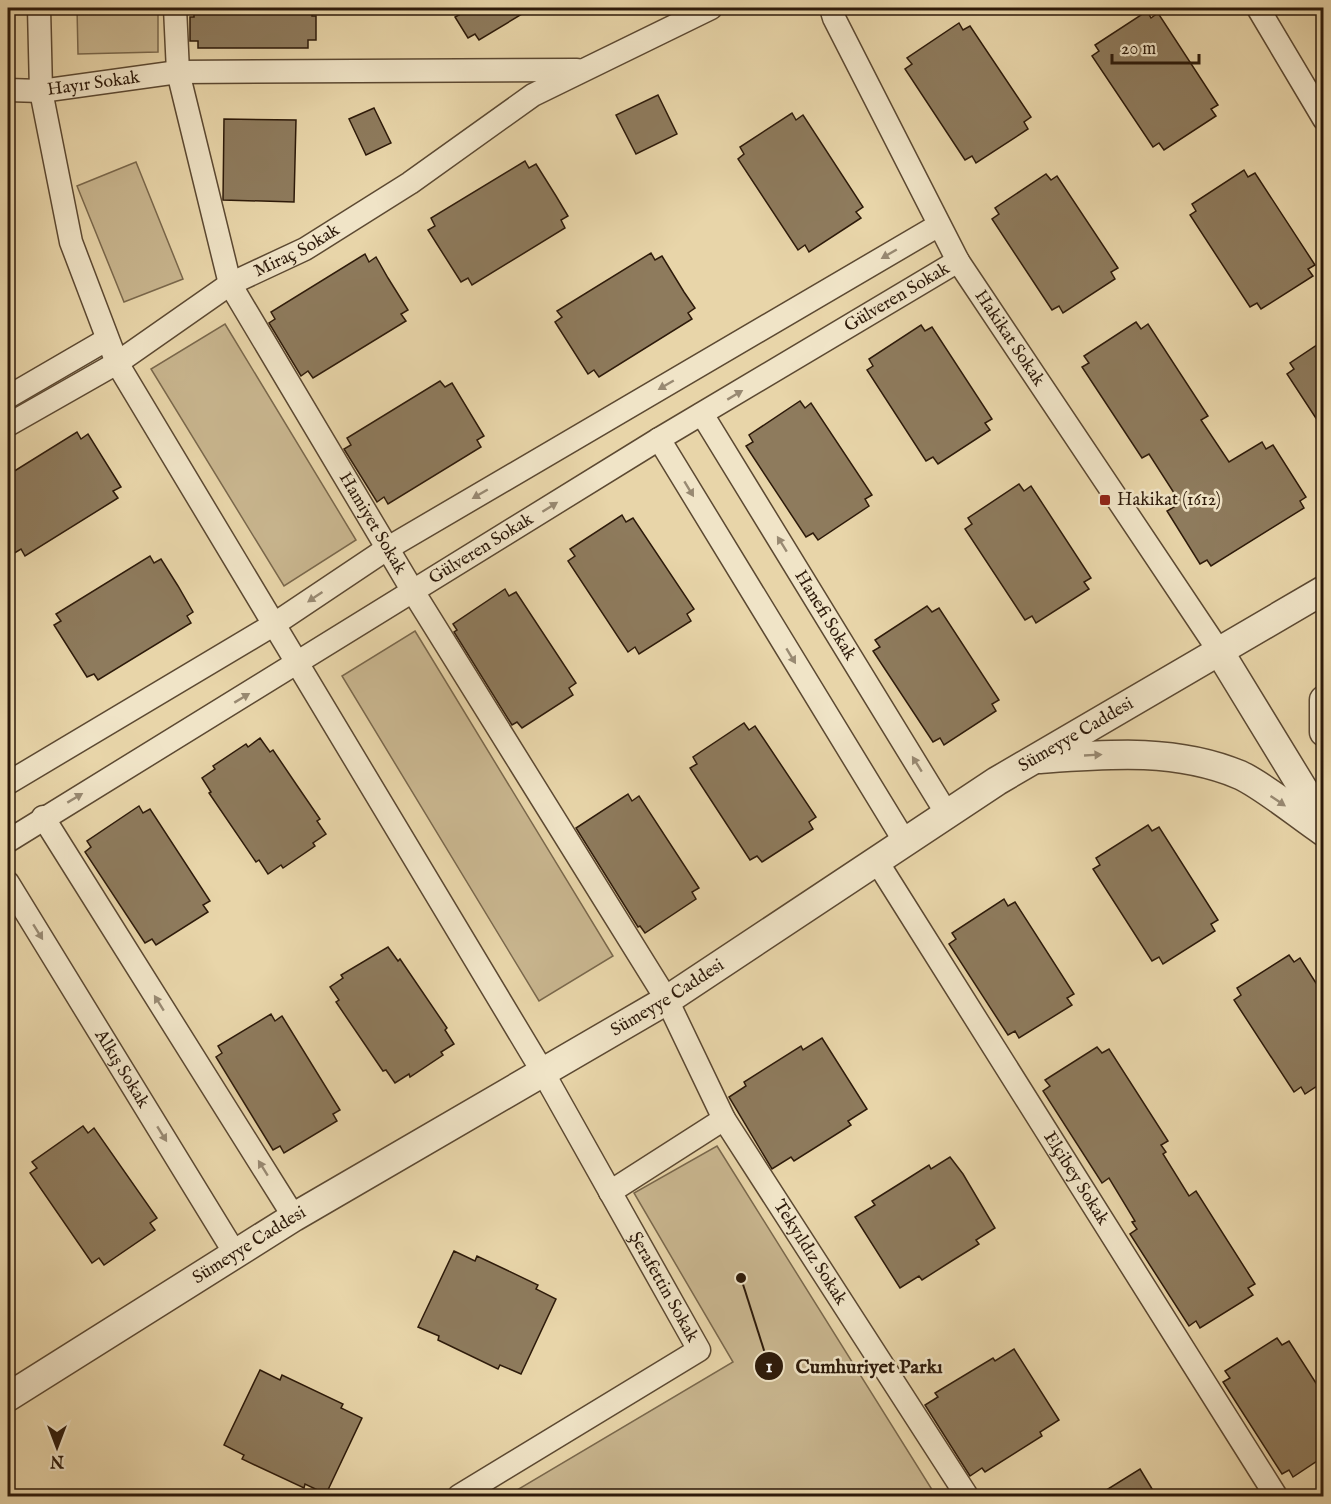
<svg xmlns="http://www.w3.org/2000/svg" width="1331" height="1504" font-family="'IM FELL English',serif">
	<rect width="100%" height="100%" fill="#e8d5a9"/>
	<filter id="stains"><feTurbulence type="fractalNoise" baseFrequency=".00333" numOctaves="4"/><feColorMatrix values="0 0 0 0 .2 0 0 0 0 .09 0 0 0 0 .02 0 0 0 .5 -.17"/></filter>
	<radialGradient id="worn" r=".72"><stop offset=".6" stop-color="#630" stop-opacity="0"/><stop offset="1" stop-color="#630" stop-opacity=".3"/></radialGradient>
	<g fill="#c8b58e" stroke="#7a684c" stroke-width="1.5">
		<path d="M77,8H158V52L78,54Z"/>
		<path d="M136,162L183,279L124,302L77,186Z"/>
		<path d="M225,324L356,540L284,586L151,369Z"/>
		<path d="M415,631L613,956L539,1001L342,676Z"/>
		<path d="M717,1146L936,1496H507L733,1362L634,1193Z"/>
	</g>
	<g fill="#8e7b5d" stroke="#2d1a0a" stroke-width="1.5">
		<path d="M194,8H312V16H316V40H308V48H198V41H190V17H194Z"/>
		<path d="M454,8H532L479,40L475,34L468,38L455,17L459,15Z"/>
		<path d="M1147,11L1151,18L1158,13L1218,105L1211,109L1216,116L1164,150L1159,143L1153,147L1092,56L1099,51L1095,45Z"/>
		<path d="M959,23L963,30L970,26L1031,117L1024,122L1028,129L976,163L972,156L965,160L905,69L912,64L907,58Z"/>
		<path d="M658,95L677,134L636,154L616,115Z"/>
		<path d="M374,108L391,143L366,155L349,119Z"/>
		<path d="M792,113L796,120L803,115L863,207L856,212L861,218L809,252L805,245L798,250L738,159L744,154L740,147Z"/>
		<path d="M224,119L296,120L294,202L223,200Z"/>
		<path d="M525,161L529,168L536,164L556,196L568,216L561,220L565,228L472,285L468,278L461,282L428,230L435,226L431,218Z"/>
		<path d="M1244,170L1248,177L1255,173L1315,265L1308,269L1313,276L1261,309L1257,303L1250,307L1190,215L1196,211L1192,204Z"/>
		<path d="M1046,174L1051,180L1057,176L1118,268L1111,272L1115,279L1063,313L1059,306L1052,310L992,219L999,214L995,208Z"/>
		<path d="M651,253L655,260L662,256L684,292L695,308L688,313L692,319L599,377L594,370L588,374L555,322L562,317L557,311Z"/>
		<path d="M365,254L369,262L376,257L388,278L408,310L401,314L406,321L313,378L308,371L301,376L269,323L275,319L271,312Z"/>
		<path d="M1136,322L1141,329L1148,324L1208,416L1201,420L1229,462L1262,442L1266,449L1273,445L1306,497L1300,501L1304,508L1211,566L1207,560L1200,564L1167,511L1174,507L1169,500L1176,496L1149,454L1142,458L1082,367L1089,363L1084,356Z"/>
		<path d="M921,325L925,331L932,327L992,419L985,423L990,430L938,464L933,457L926,461L867,370L873,366L869,359Z"/>
		<path d="M1323,341V429L1287,374L1294,369L1290,363Z"/>
		<path d="M440,381L445,387L452,383L484,436L477,440L481,447L388,504L384,497L377,502L344,449L351,445L347,438Z"/>
		<path d="M800,401L805,408L811,403L872,495L865,499L869,506L818,540L813,533L806,537L746,446L753,442L749,435Z"/>
		<path d="M77,432L81,439L88,434L121,487L113,491L118,498L25,556L21,549L8,557V475Z"/>
		<path d="M1019,484L1024,491L1031,486L1091,578L1084,582L1089,589L1036,623L1032,616L1025,620L965,529L972,524L968,518Z"/>
		<path d="M622,515L626,522L633,518L694,609L687,614L691,621L639,654L635,647L628,652L568,561L575,556L570,549Z"/>
		<path d="M150,556L154,563L161,559L178,586L193,612L187,616L191,623L98,680L94,674L87,677L54,625L61,621L56,614Z"/>
		<path d="M505,589L509,596L516,592L576,683L569,688L573,695L522,728L517,722L512,725L454,632L457,630L453,624Z"/>
		<path d="M927,606L932,612L939,608L999,700L992,704L996,711L944,745L940,738L933,742L873,651L880,647L875,640Z"/>
		<path d="M744,723L749,730L755,726L816,817L809,822L813,829L762,862L757,856L750,860L690,768L697,764L693,757Z"/>
		<path d="M260,738L270,752L273,750L296,784L320,819L317,821L326,834L313,843L315,846L283,868L281,865L268,874L259,860L256,862L209,793L211,792L202,778L215,769L213,766L246,744L248,747Z"/>
		<path d="M628,794L632,801L639,796L699,888L692,892L696,899L645,933L640,926L638,927L576,828Z"/>
		<path d="M139,806L143,813L150,809L210,901L203,905L208,912L156,945L152,939L145,943L85,852L91,847L87,841Z"/>
		<path d="M1148,825L1152,831L1159,827L1218,920L1211,924L1215,931L1163,964L1159,957L1152,961L1093,869L1100,865L1096,858Z"/>
		<path d="M1004,899L1008,906L1015,902L1074,994L1067,998L1072,1005L1019,1038L1015,1031L1008,1035L949,944L956,939L952,933Z"/>
		<path d="M388,947L398,961L400,959L447,1028L445,1030L454,1044L441,1052L443,1055L410,1077L409,1074L395,1083L386,1070L383,1071L336,1002L339,1000L330,987L343,978L341,975Z"/>
		<path d="M1289,955L1294,962L1300,958L1323,994V1082L1305,1094L1301,1087L1294,1092L1234,1000L1241,995L1237,988Z"/>
		<path d="M271,1014L275,1021L282,1016L340,1110L333,1114L337,1121L284,1153L280,1146L273,1150L216,1057L222,1053L218,1046Z"/>
		<path d="M822,1038L867,1109L848,1121L851,1125L794,1161L791,1157L772,1169L729,1097L746,1086L744,1082L801,1046L803,1050Z"/>
		<path d="M1097,1047L1102,1053L1109,1049L1168,1141L1161,1145L1166,1152L1163,1154L1189,1196L1196,1191L1255,1284L1248,1288L1253,1295L1200,1328L1196,1321L1189,1326L1130,1234L1137,1229L1132,1222L1135,1221L1109,1178L1102,1183L1043,1091L1050,1086L1045,1080Z"/>
		<path d="M83,1126L88,1133L94,1128L157,1218L150,1223L155,1230L104,1265L99,1258L92,1263L30,1173L37,1168L32,1162Z"/>
		<path d="M950,1157L963,1174L995,1228L976,1240L979,1244L950,1262L922,1280L919,1276L900,1288L855,1217L875,1205L872,1201L904,1181L929,1165L931,1169Z"/>
		<path d="M454,1251L475,1261L477,1256L538,1285L536,1289L556,1299L521,1374L500,1365L498,1369L438,1340L439,1336L418,1327Z"/>
		<path d="M1277,1338L1282,1345L1289,1341L1323,1394V1457L1293,1477L1289,1470L1282,1474L1223,1382L1230,1378L1225,1371Z"/>
		<path d="M1014,1349L1059,1420L1040,1432L1042,1436L985,1472L982,1468L970,1476L925,1405L938,1397L935,1393L993,1358L995,1361Z"/>
		<path d="M260,1370L280,1380L282,1375L343,1404L341,1408L362,1418L326,1494L305,1484L304,1488L242,1459L244,1455L224,1445Z"/>
		<path d="M1140,1469L1157,1497H1095Z"/>
	</g>
	<g fill="none" stroke-linecap="round" stroke-linejoin="round">
		<defs>
			<g id="minor">
				<path id="s1" d="M39,8L41,91L71,242L117,363L544,1074L699,1350L459,1496"/>
				<path id="s2" d="M175,8L178,72L230,284L414,593L667,1000L724,1119L967,1496"/>
				<path id="s3" d="M831,8L834,18L958,261L1219,651"/>
				<path d="M1258,8L1324,119"/>
				<path id="s4" d="M8,90L41,91L178,72L577,70"/>
				<path d="M8,397L106,340"/>
				<path id="s5" d="M702,414L947,814"/>
				<path id="s6" d="M8,425L117,363L230,284L305,249L410,183L533,95L711,8"/>
				<path d="M659,439L905,842"/>
				<path d="M8,783L273,625L388,548L939,225"/>
				<path d="M43,817L294,1217"/>
				<path id="s7" d="M8,841L659,439L958,261"/>
				<path id="s8" d="M876,860L1276,1496"/>
				<path id="s9" d="M8,883L236,1255"/>
				<path d="M610,1192L724,1119"/>
			</g>
			<g id="tertiary">
				<path d="M1219,651L1324,823"/>
				<path d="M1324,700V732"/>
				<path d="M1040,759C1108,754 1176,748 1240,775C1264,786 1300,816 1324,832"/>
				<path id="s10" d="M8,1397L294,1217L667,1000L997,781L1324,590"/>
			</g>
		</defs>
		<use href="#minor" stroke="#5c4932" stroke-width="25"/>
		<use href="#tertiary" stroke="#5c4932" stroke-width="31"/>
		<use href="#minor" stroke="#f0e4c7" stroke-width="22"/>
		<use href="#tertiary" stroke="#f0e4c7" stroke-width="28"/>
	</g>
	<defs><path id="oneway-solid" d="M-6-.8H1V-3.2L6.5 0L1 3.2V.8H-6Z" transform="scale(1.5)"/></defs>
	<g fill="#988972">
		<use href="#oneway-solid" transform="translate(889 254) rotate(150)"/>
		<use href="#oneway-solid" transform="translate(666 385) rotate(150)"/>
		<use href="#oneway-solid" transform="translate(735 395) rotate(-31)"/>
		<use href="#oneway-solid" transform="translate(689 489) rotate(59)"/>
		<use href="#oneway-solid" transform="translate(480 494) rotate(150)"/>
		<use href="#oneway-solid" transform="translate(550 507) rotate(-32)"/>
		<use href="#oneway-solid" transform="translate(782 544) rotate(-122)"/>
		<use href="#oneway-solid" transform="translate(315 597) rotate(146)"/>
		<use href="#oneway-solid" transform="translate(791 656) rotate(59)"/>
		<use href="#oneway-solid" transform="translate(242 698) rotate(-31)"/>
		<use href="#oneway-solid" transform="translate(1093 755) rotate(-3)"/>
		<use href="#oneway-solid" transform="translate(917 764) rotate(-122)"/>
		<use href="#oneway-solid" transform="translate(75 798) rotate(-31)"/>
		<use href="#oneway-solid" transform="translate(1278 801) rotate(34)"/>
		<use href="#oneway-solid" transform="translate(38 932) rotate(58)"/>
		<use href="#oneway-solid" transform="translate(159 1003) rotate(-122)"/>
		<use href="#oneway-solid" transform="translate(162 1134) rotate(58)"/>
		<use href="#oneway-solid" transform="translate(263 1168) rotate(-122)"/>
	</g>
	<rect fill="#8f2418" stroke="#f0e4c7" stroke-width="2" x="1099" y="494" width="12" height="12" rx="3"/>
	<g text-anchor="middle" dominant-baseline="central" stroke-width="5" stroke-linejoin="round" paint-order="stroke">
		<g font-size="18" fill="#2d1a0a" stroke="#f0e4c7">
			<text stroke="none"><textPath href="#s4" startOffset="86">Hayır Sokak</textPath></text>
			<text stroke="none"><textPath href="#s6" startOffset="338">Miraç Sokak</textPath></text>
			<text stroke="none"><textPath href="#s7" startOffset="1042">Gülveren Sokak</textPath></text>
			<text stroke="none"><textPath href="#s3" startOffset="376">Hakikat Sokak</textPath></text>
			<text stroke="none"><textPath href="#s2" startOffset="561">Hamiyet Sokak</textPath></text>
			<text stroke="none"><textPath href="#s7" startOffset="556">Gülveren Sokak</textPath></text>
			<text stroke="none"><textPath href="#s5" startOffset="236">Hanefi Sokak</textPath></text>
			<text stroke="none"><textPath href="#s10" startOffset="1257">Sümeyye Caddesi</textPath></text>
			<text stroke="none"><textPath href="#s10" startOffset="771">Sümeyye Caddesi</textPath></text>
			<text stroke="none"><textPath href="#s9" startOffset="218">Alkış Sokak</textPath></text>
			<text stroke="none"><textPath href="#s8" startOffset="376">Elçibey Sokak</textPath></text>
			<text stroke="none"><textPath href="#s10" startOffset="285">Sümeyye Caddesi</textPath></text>
			<text stroke="none"><textPath href="#s2" startOffset="1412">Tekyıldız Sokak</textPath></text>
			<text stroke="none"><textPath href="#s1" startOffset="1440">Şerafettin Sokak</textPath></text>
		</g>
		<g font-size="18" fill="#2d1a0a" stroke="#f0e4c7" text-anchor="start">
			<text x="1117" y="500">Hakikat (1612)</text>
		</g>
	</g>
	<path fill="none" stroke="#2d1a0a" stroke-width="2" d="M741 1278L769 1366"/>
	<g fill="#2d1a0a" stroke="#f0e4c7" stroke-width="2">
		<circle cx="741" cy="1278" r="6"/>
		<circle cx="769" cy="1366" r="15"/>
	</g>
	<g font-size="18" text-anchor="middle" font-weight="bold" fill="#fff">
		<text x="769" y="1372">1</text>
	</g>
	<g font-size="20" text-anchor="middle" font-weight="bold" fill="#2d1a0a" stroke="#f0e4c7" stroke-width="5" stroke-linejoin="round" paint-order="stroke">
		<text x="869" y="1373">Cumhuriyet Parkı</text>
	</g>
	<rect width="1331" height="1504" fill="none" stroke="#e8d5a9" stroke-width="30"/>
	<rect x="9" y="9" width="1313" height="1486" fill="none" stroke="#2d1a0a" stroke-width="3"/>
	<rect x="15" y="15" width="1301" height="1474" fill="none" stroke="#2d1a0a" stroke-width="1.5"/>
	<g transform="translate(57 1447) rotate(180)" stroke="#f0e4c7" stroke-width="4.5" paint-order="stroke">
	<path d="M0-4.5L10 22L0 15L-10 22Z" fill="#2d1a0a"/>
	<text y="-9" font-size="16" font-weight="bold" text-anchor="middle" fill="#2d1a0a">N</text>
	</g>
	<path d="M1112 54v9h87v-9" fill="none" stroke="#2d1a0a" stroke-width="3"/>
	<text x="1121" y="54" font-size="18" fill="#2d1a0a" stroke="#f0e4c7" stroke-width="4.5" paint-order="stroke">20 m</text>
	<rect width="100%" height="100%" filter="url(#stains)"/>
	<rect width="100%" height="100%" fill="url(#worn)"/>
</svg>
